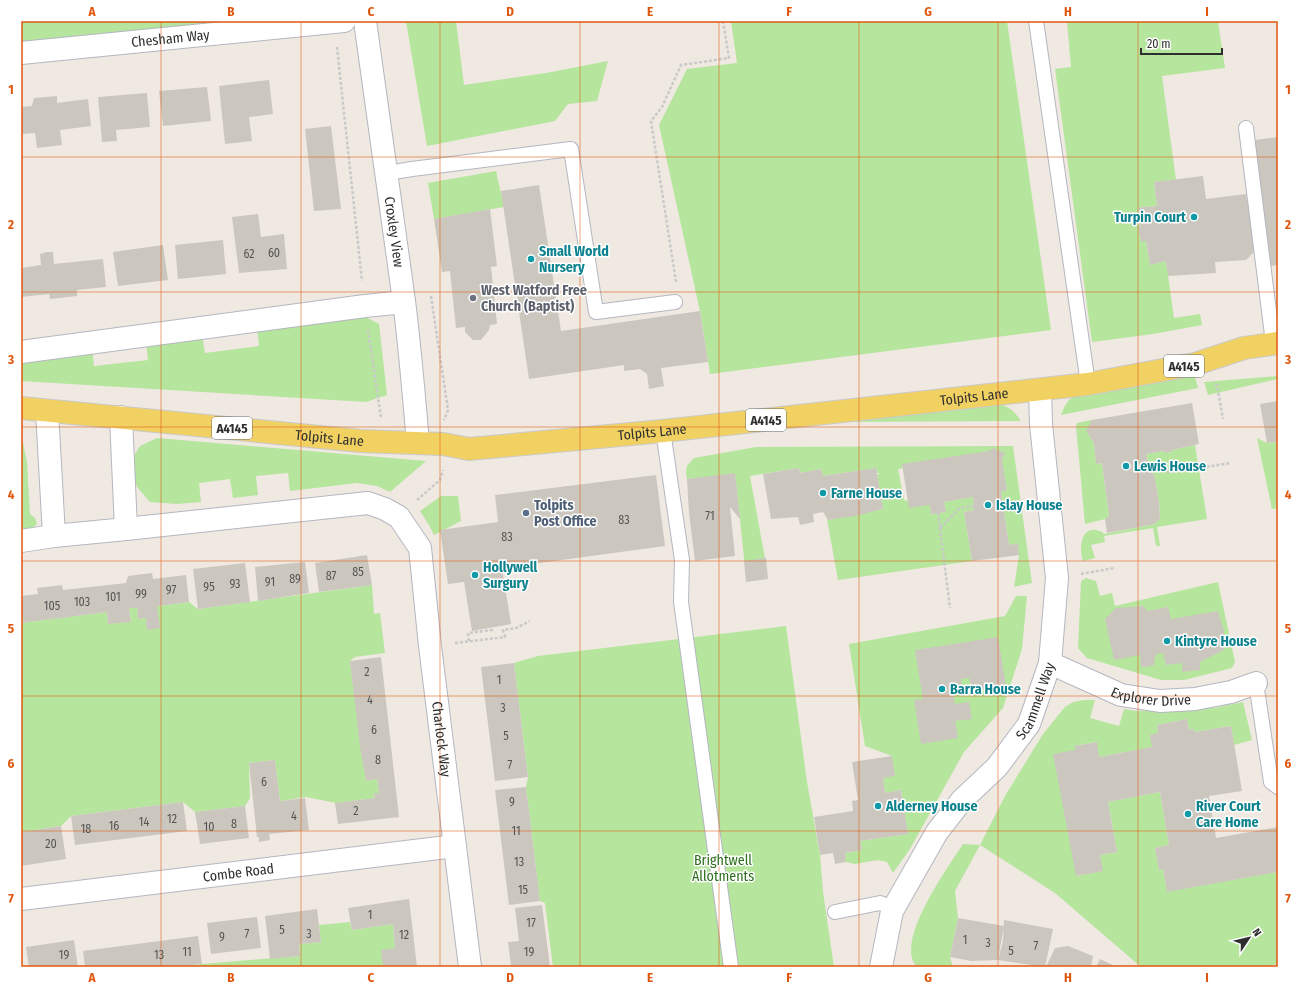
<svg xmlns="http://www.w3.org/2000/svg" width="1299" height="988" font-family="'Fira Sans Condensed',sans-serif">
	<rect width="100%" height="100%" fill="#efe9e1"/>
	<g fill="#b6e59e">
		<path d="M21,21H211L212,23L21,43Z"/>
		<path d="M406,21H456L464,85L546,73L608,61L597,101L568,104L555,121L427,146Z"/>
		<path d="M731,21H1007L1051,330L710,374L700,311L659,125L687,69L737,63Z"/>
		<path d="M1067,21H1218L1225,68L1162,76L1176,180L1154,182L1157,206L1138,208L1140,226L1139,227L1141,241H1146L1150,265L1166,261L1174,318L1200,314L1202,325L1153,334L1092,342L1055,69L1071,67Z"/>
		<path d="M496,171L504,207L434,219L428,183Z"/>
		<path d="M360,314L379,324L387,395L366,402L21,381V361L92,347L94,366L148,360L146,341L202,334L205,353L259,346L257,327Z"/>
		<path d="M1193,370L1198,388L1061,415C1067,400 1069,398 1084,391Z"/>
		<path d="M1278,376V379L1208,395L1204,382Z"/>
		<path d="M993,403C1008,406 1012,408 1021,421L839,422Z"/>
		<path d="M1092,420L1088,434L1094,443L1096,464L1102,463L1109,516L1105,519L1085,524L1076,426L1077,423Z"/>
		<path d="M21,436L22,438L27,462L30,514L35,518L37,524L26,535L21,536Z"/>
		<path d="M157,438L426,461L390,492L377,486L357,483L290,491L288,473L256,476L258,495L233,498L230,479L199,483L201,502L177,504L150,502L137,487L132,472L135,454L140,446Z"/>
		<path d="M1257,438L1267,443L1278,442V508L1272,509Z"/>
		<path d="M1195,445L1207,519L1157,527L1160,546H1156L1153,528L1104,536L1105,542L1091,545L1095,558L1083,561C1079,551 1080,527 1096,530C1099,531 1102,531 1104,534L1155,524L1160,518L1159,503L1155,477L1150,469L1146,454L1164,451L1166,453L1172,452V450Z"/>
		<path d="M1013,446L1032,583L1014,587L1019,555L1017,544L1009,545L1001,492L1007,489L989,451L898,469L904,500L930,505L931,514L945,512L944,502L973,497L974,510L964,512L972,561L838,580L827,519L828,520L883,509L877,475L880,473H877L876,468L823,476L821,469L800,473L799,468L750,476L766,564L745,567L735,474L687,479L686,472L687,466L694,458L756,447Z"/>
		<path d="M441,496H458L461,521L434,535L429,525L420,511Z"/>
		<path d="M1086,578L1096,581L1100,596L1112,593L1115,606L1218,582L1235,662L1232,668L1184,680H1161L1087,658L1078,648L1081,581Z"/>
		<path d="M372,585L374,614L380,613L385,653L355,657L350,661L366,781L377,779L379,793H374L375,798L336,803L306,797L280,801L275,760L249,763L250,798L245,806L195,812L183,802L71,816L61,826L21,832V623L107,612L108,624L131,621L129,608H137L138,619L146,618L147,629L157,606L189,602L198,609Z"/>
		<path d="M1016,596H1027L1022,649L1003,708L964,752L910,849L893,873L887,862L878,860L855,864L846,862L845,853L862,850L860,841L908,834L901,790L885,793L883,778L892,756L865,746L849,644L1005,616Z"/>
		<path d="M786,626L807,782L820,855L823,892L834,967H553L545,903L540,901L526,787L528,777L514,663L538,656Z"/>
		<path d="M1084,700H1095L1090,718L1119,726L1124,709L1136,711L1214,708L1243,702L1252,740L1234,745L1231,726L1195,732L1194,729L1189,730L1187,719L1157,725L1158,733L1152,747L1099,757L1096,742L1075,746L1076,876L1102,871L1100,855L1117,852L1108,802L1160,792L1169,845L1155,848L1159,870L1163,869L1167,891L1278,872V964L1263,967H1141L1055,893L980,845L955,891L958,918L950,957L953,967H917C893,943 948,867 963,844L980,845L1005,796L1043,734L1065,707L1073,702Z"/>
		<path d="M350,922L352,930L393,924L395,948L383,967H181L202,964L300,956L299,944L321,942L319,925Z"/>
	</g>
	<g fill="#cbc7bf">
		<path d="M269,80L273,114L249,117L252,141L225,144L219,86Z"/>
		<path d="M207,87L211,121L163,126L159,91Z"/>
		<path d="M147,93L150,127L116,130L117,141L102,142L98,97Z"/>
		<path d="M57,96V103L88,99L91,126L60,130L62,145L37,148L35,133L21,134V107L32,106L34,98Z"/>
		<path d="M331,126L341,209L314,211L305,129Z"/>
		<path d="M1278,137V265L1269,266L1255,140Z"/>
		<path d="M1203,176L1206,199L1246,194L1255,251L1246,260L1215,262L1216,273L1168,276L1166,261L1150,265L1146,241L1141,242L1138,227L1140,226L1138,208L1157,206L1154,182Z"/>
		<path d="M539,185L561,331L700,311L708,362L661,368L664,386L649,389L647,374L640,369L624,371V365L529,379L501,191Z"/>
		<path d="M490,209L497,266L491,267L497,324L490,325L489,330L481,340H473L465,332V327L456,328L450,271L442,272L434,219Z"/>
		<path d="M258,214L261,237L284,234L287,269L239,273L232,217Z"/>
		<path d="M223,240L226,274L178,279L175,245Z"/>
		<path d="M163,245L168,280L118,286L113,252Z"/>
		<path d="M47,252H53L54,264L103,259L106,287L77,290V296L50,299L49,294L21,297V268L41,265L40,254Z"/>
		<path d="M1278,401V442L1267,443L1260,404Z"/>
		<path d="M1192,403L1199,444L1172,450V452L1166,453L1164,451L1146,454L1150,469L1155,477L1159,503L1160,518L1155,524L1107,533L1105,519L1109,516L1102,463L1096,464L1094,443L1086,431L1092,420Z"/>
		<path d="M993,448L1005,453L1002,460L1007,490L1001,492L1009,545L1018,543L1019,555L972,561L964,512L974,510L973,497L944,502L946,512L931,514L930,505L909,508L902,464L989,451Z"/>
		<path d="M799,468L800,473L821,469L823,476L876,468L883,509L855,516L828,520L823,512L813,514L814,522L800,525L798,517L771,519L763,474Z"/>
		<path d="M735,473L740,519L730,507L735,556L695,561L689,513L687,479Z"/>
		<path d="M656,475L665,546L502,568L511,624L472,631L464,582L448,584L440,530L498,522L495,495Z"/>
		<path d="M367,555L372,585L319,592L315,563Z"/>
		<path d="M766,558L768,579L746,582L744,561Z"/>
		<path d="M305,562L309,593L258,601L255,567Z"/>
		<path d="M245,563L250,602L198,609L193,569Z"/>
		<path d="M152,573L153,579L186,575L189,602L157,606L160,628L147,630L146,618L138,619L137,608H129L131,622L108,624L107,612L21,623V596L38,594L37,588L62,585L63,590L126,583L128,576Z"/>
		<path d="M1144,606L1147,611L1168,607L1171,619L1218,611L1224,631V650L1200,662V670L1182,672V663L1166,665L1163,653H1158L1155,657L1154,665L1147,667H1141L1140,655L1114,660L1105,619L1116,608Z"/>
		<path d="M998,637L1006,686L972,692L969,678L961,679L963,691L953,693L955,704L969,702L972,719L955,721L958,738L921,744L914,700L923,699L915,650Z"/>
		<path d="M381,657L399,817L338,824L335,803L375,798L374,793H379L377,779L366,781L360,747L350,661Z"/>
		<path d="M514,663L528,777L495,781L481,667Z"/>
		<path d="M1187,719L1189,730L1194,729L1195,732L1231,726L1242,791L1209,796L1216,838L1278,827V872L1167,892L1163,869L1159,870L1155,848L1169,845L1160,792L1108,802L1117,852L1100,855L1103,871L1076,876L1053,754L1075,750V746L1097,742L1099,757L1152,747L1150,735L1158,733L1157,725Z"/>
		<path d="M892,756L895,776L883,778L885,793L901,790L908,834L860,841L862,850L845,853L846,862L835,864L833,853L820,855L814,817L853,811L852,801L858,800L852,762Z"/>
		<path d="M275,760L280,801L305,798L309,830L269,834L270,840L259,842V837H257L249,763Z"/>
		<path d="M526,787L540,901L509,905L495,790Z"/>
		<path d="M183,802L187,831L75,845L71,816Z"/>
		<path d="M245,806L249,838L200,844L195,812Z"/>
		<path d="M61,826L66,859L21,866V832Z"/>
		<path d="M409,899L417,967H383L381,950L395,948L393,924L352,930L348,908Z"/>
		<path d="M542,905L550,967H523L522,965L511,966L508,942L519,941L515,908Z"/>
		<path d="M317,909L321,942L299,944L300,956L270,959L265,916Z"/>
		<path d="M257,917L261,948L211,954L207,923Z"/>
		<path d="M958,918L1004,926L998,960L1003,941L1004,920L1053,929L1045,967L998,960L971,961L950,957Z"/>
		<path d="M198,936L202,964L181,967H85L83,951Z"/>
		<path d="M74,940L78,967H29L26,947Z"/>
		<path d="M1068,946L1093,956L1091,967H1046L1055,948Z"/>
		<path d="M1100,959L1117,967H1096Z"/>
	</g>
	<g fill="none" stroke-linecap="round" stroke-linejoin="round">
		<defs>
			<g id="service">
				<path d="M1036,21L1088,384"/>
				<path d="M1246,128L1273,343"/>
				<path d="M387,172L400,171L412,169L571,149L596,312L675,302"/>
				<path d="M663,431L682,560L681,602L686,638L731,967"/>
				<path d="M1256,683L1271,782L1278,787"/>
				<path d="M835,912L880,903L893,908"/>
			</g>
			<g id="minor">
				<path id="s1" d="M365,21C378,114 391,208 404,301C410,348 414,396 418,443"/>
				<path id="s2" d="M21,53L344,21"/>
				<path d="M21,352L365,306L404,302"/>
				<path d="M47,411L54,536"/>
				<path d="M121,417L126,529"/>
				<path id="s3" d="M21,541L54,536L126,529L368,503L385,509L399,517L420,548L430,646L470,967"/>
				<path id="s4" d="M1050,663L1121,695L1160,701L1195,699L1231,692L1256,683"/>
				<path id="s5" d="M21,899L455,846"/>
				<path id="s6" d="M881,967L892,911L937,832L962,800L997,767L1029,724L1050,663L1057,578L1041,424L1040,390"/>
			</g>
			<g id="primary">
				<path id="s7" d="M21,408L361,441L443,444L469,449L663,431L1088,384L1195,364L1244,348L1278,343"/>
			</g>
		</defs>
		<use href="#service" stroke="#b4b7c1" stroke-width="16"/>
		<use href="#minor" stroke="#b4b7c1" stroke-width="24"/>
		<use href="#primary" stroke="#c9c9c9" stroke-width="24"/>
		<g stroke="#c9c9c9" stroke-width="2.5" stroke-dasharray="3 2" stroke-linecap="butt">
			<path d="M337,47L362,281"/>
			<path d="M676,282L651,121L662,107L681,65L729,58L723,21"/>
			<path d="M431,296L448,410L444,420"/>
			<path d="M368,330L381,418"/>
			<path d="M1215,385H1217L1223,419"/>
			<path d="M1162,471L1172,472L1231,463"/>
			<path d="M417,500L440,480L443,470"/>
			<path d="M938,513L950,608"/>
			<path d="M940,528L960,508L974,506"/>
			<path d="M1081,574L1114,568"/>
			<path d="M469,641L468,633L492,630L491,628"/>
			<path d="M455,643L505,637L503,630L516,628L530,621"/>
		</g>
		<use href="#service" stroke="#fff" stroke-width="14"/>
		<use href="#minor" stroke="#fff" stroke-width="22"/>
		<use href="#primary" stroke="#f2d163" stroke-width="22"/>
	</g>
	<path fill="none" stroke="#df570e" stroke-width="1" stroke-opacity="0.55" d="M161,21V967M301,21V967M440,21V967M580,21V967M719,21V967M859,21V967M998,21V967M1138,21V967M21,157H1278M21,292H1278M21,427H1278M21,561H1278M21,696H1278M21,831H1278"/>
	<g fill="#0f9aa8" stroke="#fff" stroke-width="1.5">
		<circle cx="1194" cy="217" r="4"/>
		<circle cx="531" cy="259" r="4"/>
		<circle cx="1126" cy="466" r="4"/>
		<circle cx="823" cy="493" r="4"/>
		<circle cx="988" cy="505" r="4"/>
		<circle cx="475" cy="575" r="4"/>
		<circle cx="1167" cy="641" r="4"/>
		<circle cx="942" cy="689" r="4"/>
		<circle cx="878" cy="806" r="4"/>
		<circle cx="1188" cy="814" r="4"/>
	</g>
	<circle fill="#6b7280" stroke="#fff" stroke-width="1.5" cx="473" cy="298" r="4"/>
	<circle fill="#5c6f8a" stroke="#fff" stroke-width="1.5" cx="526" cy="513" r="4"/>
	<g text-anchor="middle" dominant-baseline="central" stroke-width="3" stroke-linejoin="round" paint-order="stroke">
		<g font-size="12" fill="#555452">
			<text x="274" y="253">60</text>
			<text x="249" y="254">62</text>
			<text x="710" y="516">71</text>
			<text x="624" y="520">83</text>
			<text x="507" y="537">83</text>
			<text x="358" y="572">85</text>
			<text x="331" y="576">87</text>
			<text x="295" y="579">89</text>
			<text x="270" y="582">91</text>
			<text x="235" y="584">93</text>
			<text x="209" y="587">95</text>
			<text x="171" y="590">97</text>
			<text x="141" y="594">99</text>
			<text x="113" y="597">101</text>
			<text x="82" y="602">103</text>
			<text x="52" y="606">105</text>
			<text x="367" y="672">2</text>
			<text x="499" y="680">1</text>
			<text x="370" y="700">4</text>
			<text x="503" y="708">3</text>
			<text x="374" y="730">6</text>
			<text x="506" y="736">5</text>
			<text x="378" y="760">8</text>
			<text x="510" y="765">7</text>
			<text x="264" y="782">6</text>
			<text x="512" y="802">9</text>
			<text x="356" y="811">2</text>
			<text x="294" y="816">4</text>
			<text x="172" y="819">12</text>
			<text x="144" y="822">14</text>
			<text x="234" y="824">8</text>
			<text x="114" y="826">16</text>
			<text x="209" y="827">10</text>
			<text x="86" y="829">18</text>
			<text x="516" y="831">11</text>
			<text x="51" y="844">20</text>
			<text x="519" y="862">13</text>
			<text x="523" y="890">15</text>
			<text x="370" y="915">1</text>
			<text x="531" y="923">17</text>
			<text x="282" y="930">5</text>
			<text x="247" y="934">7</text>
			<text x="309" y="934">3</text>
			<text x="404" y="935">12</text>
			<text x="222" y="937">9</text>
			<text x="965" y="940">1</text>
			<text x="988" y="943">3</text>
			<text x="1036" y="946">7</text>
			<text x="1011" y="951">5</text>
			<text x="187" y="952">11</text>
			<text x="529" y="952">19</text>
			<text x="64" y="955">19</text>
			<text x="159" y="955">13</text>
		</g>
		<g fill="#fff" stroke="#6d6d6d" stroke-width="1">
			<rect x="1164" y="355" width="40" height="22" rx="3"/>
			<rect x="746" y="409" width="40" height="22" rx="3"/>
			<rect x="212" y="417" width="40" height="22" rx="3"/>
		</g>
		<g font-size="13" font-weight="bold" fill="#2e2e2e">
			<text x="1184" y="366">A4145</text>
			<text x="766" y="420">A4145</text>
			<text x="232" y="428">A4145</text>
		</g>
		<g font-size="14" fill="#2e2e2e" stroke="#fff">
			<text stroke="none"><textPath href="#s2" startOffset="150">Chesham Way</textPath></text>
			<text stroke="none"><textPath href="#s1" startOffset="213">Croxley View</textPath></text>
			<text stroke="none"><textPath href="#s7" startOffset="958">Tolpits Lane</textPath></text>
			<text stroke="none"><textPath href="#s7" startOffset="634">Tolpits Lane</textPath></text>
			<text stroke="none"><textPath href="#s7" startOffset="310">Tolpits Lane</textPath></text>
			<text stroke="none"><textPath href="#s4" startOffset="108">Explorer Drive</textPath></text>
			<text stroke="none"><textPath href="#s6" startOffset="314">Scammell Way</textPath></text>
			<text stroke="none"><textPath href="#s3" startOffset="613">Charlock Way</textPath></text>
			<text stroke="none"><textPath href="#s5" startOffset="219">Combe Road</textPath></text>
		</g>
		<g font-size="14" font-weight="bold" fill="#0d838f" stroke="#fff" text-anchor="start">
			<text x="1186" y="217" text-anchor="end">Turpin Court</text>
			<text x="539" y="251">Small World<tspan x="539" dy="16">Nursery</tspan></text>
			<text x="1134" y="466">Lewis House</text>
			<text x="831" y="493">Farne House</text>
			<text x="996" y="505">Islay House</text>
			<text x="483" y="567">Hollywell<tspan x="483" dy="16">Surgury</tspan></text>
			<text x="1175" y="641">Kintyre House</text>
			<text x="950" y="689">Barra House</text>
			<text x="886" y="806">Alderney House</text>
			<text x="1196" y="806">River Court<tspan x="1196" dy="16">Care Home</tspan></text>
		</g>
		<g font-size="14" font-weight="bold" fill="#5b616d" stroke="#fff" text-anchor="start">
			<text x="481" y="290">West Watford Free<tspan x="481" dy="16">Church (Baptist)</tspan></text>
		</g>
		<g font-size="14" font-weight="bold" fill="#4e5e75" stroke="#fff" text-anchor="start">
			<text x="534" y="505">Tolpits<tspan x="534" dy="16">Post Office</tspan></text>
		</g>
		<g font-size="14" fill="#2c6e1b" stroke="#fff">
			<text x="723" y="860">Brightwell<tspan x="723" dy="16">Allotments</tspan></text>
		</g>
	</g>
	<rect width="1299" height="988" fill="none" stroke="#ffffff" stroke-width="44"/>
	<g transform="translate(1249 938) rotate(55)" stroke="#ffffff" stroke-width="3" paint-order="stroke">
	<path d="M0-3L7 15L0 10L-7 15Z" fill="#2e2e2e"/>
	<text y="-6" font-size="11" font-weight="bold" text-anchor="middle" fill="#2e2e2e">N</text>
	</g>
	<path d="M1141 48v6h81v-6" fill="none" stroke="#2e2e2e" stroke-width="2"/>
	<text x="1147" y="48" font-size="12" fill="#2e2e2e" stroke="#ffffff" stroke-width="3" paint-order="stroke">20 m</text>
	<rect x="22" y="22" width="1255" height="944" fill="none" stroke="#df570e" stroke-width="1.5"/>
	<g font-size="13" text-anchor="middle" font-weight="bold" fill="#df570e">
		<text x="92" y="16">A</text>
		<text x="231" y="16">B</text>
		<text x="371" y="16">C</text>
		<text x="510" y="16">D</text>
		<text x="650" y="16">E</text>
		<text x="789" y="16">F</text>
		<text x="928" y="16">G</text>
		<text x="1068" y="16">H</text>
		<text x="1207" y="16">I</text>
		<text x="11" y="94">1</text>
		<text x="1288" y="94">1</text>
		<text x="11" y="229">2</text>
		<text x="1288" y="229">2</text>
		<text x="11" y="364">3</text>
		<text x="1288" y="364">3</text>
		<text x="11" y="499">4</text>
		<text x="1288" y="499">4</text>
		<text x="11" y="633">5</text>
		<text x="1288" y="633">5</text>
		<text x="11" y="768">6</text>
		<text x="1288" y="768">6</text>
		<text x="11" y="903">7</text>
		<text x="1288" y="903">7</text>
		<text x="92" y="982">A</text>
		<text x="231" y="982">B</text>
		<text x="371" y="982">C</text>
		<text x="510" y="982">D</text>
		<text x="650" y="982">E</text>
		<text x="789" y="982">F</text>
		<text x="928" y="982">G</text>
		<text x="1068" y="982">H</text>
		<text x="1207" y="982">I</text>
	</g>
</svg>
